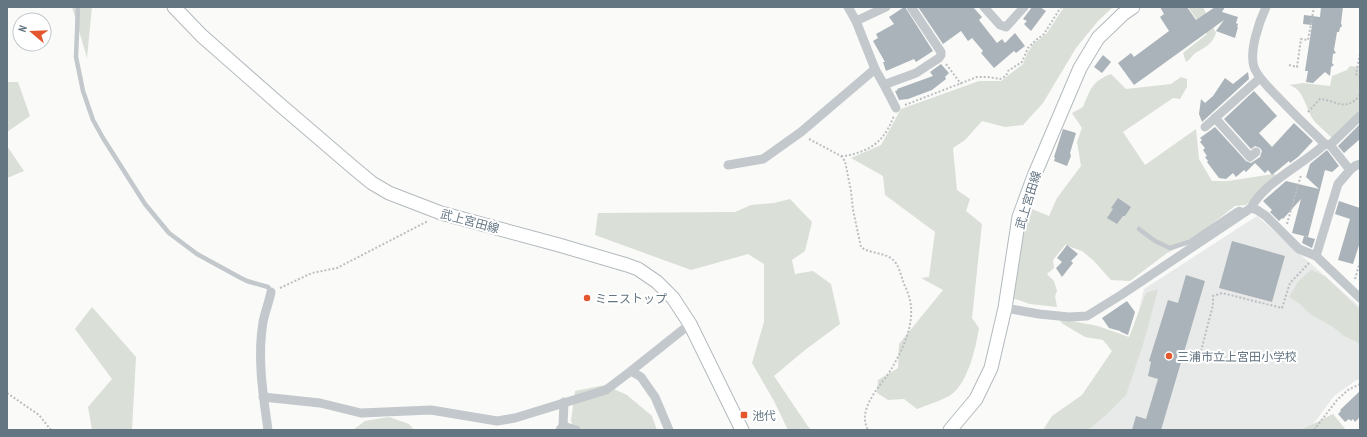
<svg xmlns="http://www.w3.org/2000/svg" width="1367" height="437" font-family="'PT Sans Narrow','Noto Sans JP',sans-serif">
	<rect width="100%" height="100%" fill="#fafaf8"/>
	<path fill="#e8e9e9" d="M1257,216L1360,307V379L1355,381L1334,396L1317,419L1307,430H1081L1101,418L1136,323L1144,289Z"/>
	<g fill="#dadfd7">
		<path d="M72,7H92L87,58Z"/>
		<path d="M1064,7H1113L1098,21L1076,48L1043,103L1023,125L1005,127L982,121L965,140L953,148L957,190L970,199L966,211L982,224L972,318L979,328C976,347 968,382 952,394C944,400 927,405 917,409L904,399L888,400L877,393L878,380L898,368L899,344L943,290L921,278L929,277L935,232L885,195L883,176L851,158L881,145L901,109L979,81H1001L1023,64L1027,54L1033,44L1047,33Z"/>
		<path d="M1188,7H1203L1216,33C1211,47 1203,47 1193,55C1191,58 1189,60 1186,62L1183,53L1207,34Z"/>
		<path d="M1350,66L1360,67V113L1332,138C1327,133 1321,128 1316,123C1305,111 1306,90 1289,85L1303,83L1330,86L1332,76L1347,70Z"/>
		<path d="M1111,74L1126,89L1171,84L1181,77L1187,79V87L1180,99L1173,98L1123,132L1145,165L1196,129L1199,159L1212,181H1228L1274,174L1277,176L1246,205L1235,206L1186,244L1167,253L1130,281L1111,280L1093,260L1082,251L1065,245L1053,260L1054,268L1047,274L1054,281L1057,291L1055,296L1057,307L1030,304L1012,298L1027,207L1049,216L1057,198L1081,166L1077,142L1082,128L1072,113L1083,107C1090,90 1092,81 1111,74Z"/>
		<path d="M7,82H18L30,116L7,132Z"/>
		<path d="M7,146L24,171L7,178Z"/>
		<path d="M790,199L812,222L805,251L792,260L795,274L813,271L831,284L840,324L805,350L774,376L809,428L813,430H788L774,401L752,363L764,322V264L748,254L691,270L595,235L598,213L735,212L751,205L774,203Z"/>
		<path d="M1311,270L1325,276L1360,310V346L1357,342L1344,336L1333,327L1310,314L1300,304L1289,297L1298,282Z"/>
		<path d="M1158,289L1144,341L1126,395L1107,414L1088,430H1043L1052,416L1082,395L1112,351L1103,340L1085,337L1063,324L1060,321L1061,319L1098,326L1129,337L1146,293Z"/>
		<path d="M92,307L136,357L132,430H92L88,407L112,379L75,329Z"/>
		<path d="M605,385L627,395L652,416L657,430H575L571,421L575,391Z"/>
		<path d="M1333,414L1346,430H1301Z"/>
		<path d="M389,417L409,424L414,430H353L365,421Z"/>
	</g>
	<g fill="#aab3b9">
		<path d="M904,7H905L933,51L916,62L914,59L886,71L883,62H885L873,41L878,38L876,34L894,24L889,17Z"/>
		<path d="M918,7H973L982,17L979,20L997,43L1002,39L1005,43L1015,33L1025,46L1016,53L1014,51L994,68L981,53L983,51L972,38L968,41L961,31L943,44Z"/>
		<path d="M1032,7H1040L1046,11L1031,31L1024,24L1027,21L1023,19Z"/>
		<path d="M1160,7H1187L1196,20L1215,7H1225L1222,12L1238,17L1236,23L1238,24L1237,27H1238L1235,38L1216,31L1224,20L1134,85L1118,63L1131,53L1134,57L1169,31L1160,17L1164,14Z"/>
		<path d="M1321,7H1343L1341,23L1342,26L1340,28L1339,32H1337L1334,50L1336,53L1333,54L1332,63L1334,65L1331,67L1330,76L1325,72L1313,83L1306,82L1308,71H1305L1312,25L1303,24L1304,15L1320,17Z"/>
		<path d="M1103,55L1111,62L1102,73L1094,67Z"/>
		<path d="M941,64L949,73L945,77L946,79L932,90L908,99L899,100L895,91L898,90L897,89L933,76L930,72Z"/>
		<path d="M1248,72L1249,79L1202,122L1199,114L1201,99L1205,103L1213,96L1225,78L1233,84Z"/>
		<path d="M1254,91L1277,116L1259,133L1272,147L1294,123L1313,141L1298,157L1290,163L1289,161L1272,175L1268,170L1265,173L1255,163L1246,172L1244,170L1236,177L1233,173L1226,179L1219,178L1207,162L1208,161L1205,157L1207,156L1203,150L1205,148L1200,142L1202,140L1200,138L1215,127L1246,161L1251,163L1260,157L1262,151L1260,148L1255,146L1251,149L1224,119Z"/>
		<path d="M1360,124V139L1344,153L1338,146Z"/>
		<path d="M1063,129L1076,133L1070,153L1071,156L1067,166L1054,161L1055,158L1054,157Z"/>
		<path d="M1327,150L1339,166L1332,172L1325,170L1308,237L1292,233L1301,199L1283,219L1282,218L1279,221L1270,212L1272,210L1263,201L1286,181L1319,189L1306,177L1310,164Z"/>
		<path d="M1118,198L1131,207L1125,216H1123L1117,224L1107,218L1113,209L1111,208Z"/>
		<path d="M1339,201L1360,208V242L1353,264L1338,260L1350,219L1335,214Z"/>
		<path d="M1304,236L1315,239L1312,248L1302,243Z"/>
		<path d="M1232,241L1285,256L1272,302L1219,288Z"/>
		<path d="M1067,245L1078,254L1071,261L1073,263L1062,277L1056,268L1062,262L1057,258Z"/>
		<path d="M1186,275L1205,281L1161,430H1132L1136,416L1146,419L1158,379L1148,376L1151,362L1149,361L1168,300L1178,303Z"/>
		<path d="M1127,301L1135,312L1128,335L1121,332L1120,331L1109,328L1102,318Z"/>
		<path d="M1360,391V417L1355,422L1353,419L1351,421L1349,419L1345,422L1338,414L1341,411L1340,410Z"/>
	</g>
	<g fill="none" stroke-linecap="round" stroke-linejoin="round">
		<defs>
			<g id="secondary">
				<path d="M174,7L202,36L278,103L355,169L372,183L389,193L441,213L559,245L627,265L638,269L657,282L673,298L690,324L742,430"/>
				<path d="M950,430L976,399L991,368L1005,308L1019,217L1034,176L1080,68L1098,38L1123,14L1133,7"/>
			</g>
		</defs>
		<use href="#secondary" stroke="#b3babf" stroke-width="15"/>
		<g stroke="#bbbfc2" stroke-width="2" stroke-dasharray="2 2" stroke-linecap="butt">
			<path d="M1360,54L1356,74L1360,77"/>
			<path d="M946,64L961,84"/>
			<path d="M1289,65L1297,67L1301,39L1308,40L1314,7"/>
			<path d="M905,105L977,77H988L1000,79L1006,76L1008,71L1022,62L1028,48L1036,40L1044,34L1061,7"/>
			<path d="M1308,112L1320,99C1336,100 1345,113 1360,95"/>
			<path d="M809,139L841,156L845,161L851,191L853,210L861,247C870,254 883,252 892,259C899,264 901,276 904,284C909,294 912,304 911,316C910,334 901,352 892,368C882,385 856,408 868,430"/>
			<path d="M841,156C848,156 854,154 860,152C879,145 886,135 894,116"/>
			<path d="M1287,224L1301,175"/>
			<path d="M1355,279L1360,262"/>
			<path d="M280,288L312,273L337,268L428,221"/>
			<path d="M1187,360L1192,362L1200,355L1213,305V296L1222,293L1282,308L1290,283L1309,263"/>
			<path d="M7,393L39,415L51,430"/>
			<path d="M1314,430L1337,400L1348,390L1360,384"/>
		</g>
		<g stroke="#c3c8cc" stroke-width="4.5">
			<path d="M78,7L76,57L83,91L93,120L103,138L145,204L169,233L197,254L239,277L247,281L268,287L271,292"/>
			<path d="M1139,229L1155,241L1170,248L1189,242L1235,211L1239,209L1245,211"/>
		</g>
		<g stroke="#c3c8cc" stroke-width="9">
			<path d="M848,7L856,21L886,7"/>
			<path d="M984,7L1000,25L1006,27L1024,7"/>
			<path d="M1266,7C1259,22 1249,51 1254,67C1257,76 1264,82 1270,89C1288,108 1306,126 1325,144L1330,145L1350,170"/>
			<path d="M856,21L875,69L883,83L886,84L916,73L939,58L941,55V52L911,7"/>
			<path d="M883,83L896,108"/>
			<path d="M1215,118L1250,157L1256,152"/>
			<path d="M1205,127L1260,78"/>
			<path d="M1330,145L1360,116"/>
			<path d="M728,165L763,159L801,132L875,69"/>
			<path d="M1251,208C1263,183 1304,164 1325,144"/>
			<path d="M1316,256L1338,184L1350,170L1355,166L1360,164"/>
			<path d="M1005,308L1039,314L1069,317L1087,316L1121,295L1251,208L1257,210L1266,216L1299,249L1316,256L1360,298"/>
			<path d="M631,371L690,324"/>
			<path d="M263,397L320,403L361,413L431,410L497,421L515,418L606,390L631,371L641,377L655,397L669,430"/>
			<path d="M563,426L576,430"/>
			<path d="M268,430C263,394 257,358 263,322C265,312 269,302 271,292"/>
			<path d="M560,430L563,426L564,402"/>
		</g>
		<use href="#secondary" stroke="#fff" stroke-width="13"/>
	</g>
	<g fill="#e4572e" stroke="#fff" stroke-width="1.5">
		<circle cx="587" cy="298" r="4"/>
		<circle cx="1169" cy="356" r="4"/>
		<rect x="740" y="411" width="8" height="8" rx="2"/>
	</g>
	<g text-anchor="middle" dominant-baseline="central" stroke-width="4" stroke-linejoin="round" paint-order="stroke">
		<g font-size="12" fill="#657683" stroke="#fff">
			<text transform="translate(1028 200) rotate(-73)">武上宮田線</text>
			<text transform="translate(470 221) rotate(15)">武上宮田線</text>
		</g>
		<g font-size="12" fill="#657683" stroke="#fff" text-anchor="start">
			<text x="595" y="298">ミニストップ</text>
			<text x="1177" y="356">三浦市立上宮田小学校</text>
			<text x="752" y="415">池代</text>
		</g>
	</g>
	<rect width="1367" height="437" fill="none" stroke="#657683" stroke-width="16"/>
	<g transform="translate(32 32) rotate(289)"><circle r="19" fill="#ffffff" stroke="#c1c8cd"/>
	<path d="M0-3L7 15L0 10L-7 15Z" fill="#e4572e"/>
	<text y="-6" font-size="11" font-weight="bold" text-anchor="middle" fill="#657683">N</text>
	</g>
</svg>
